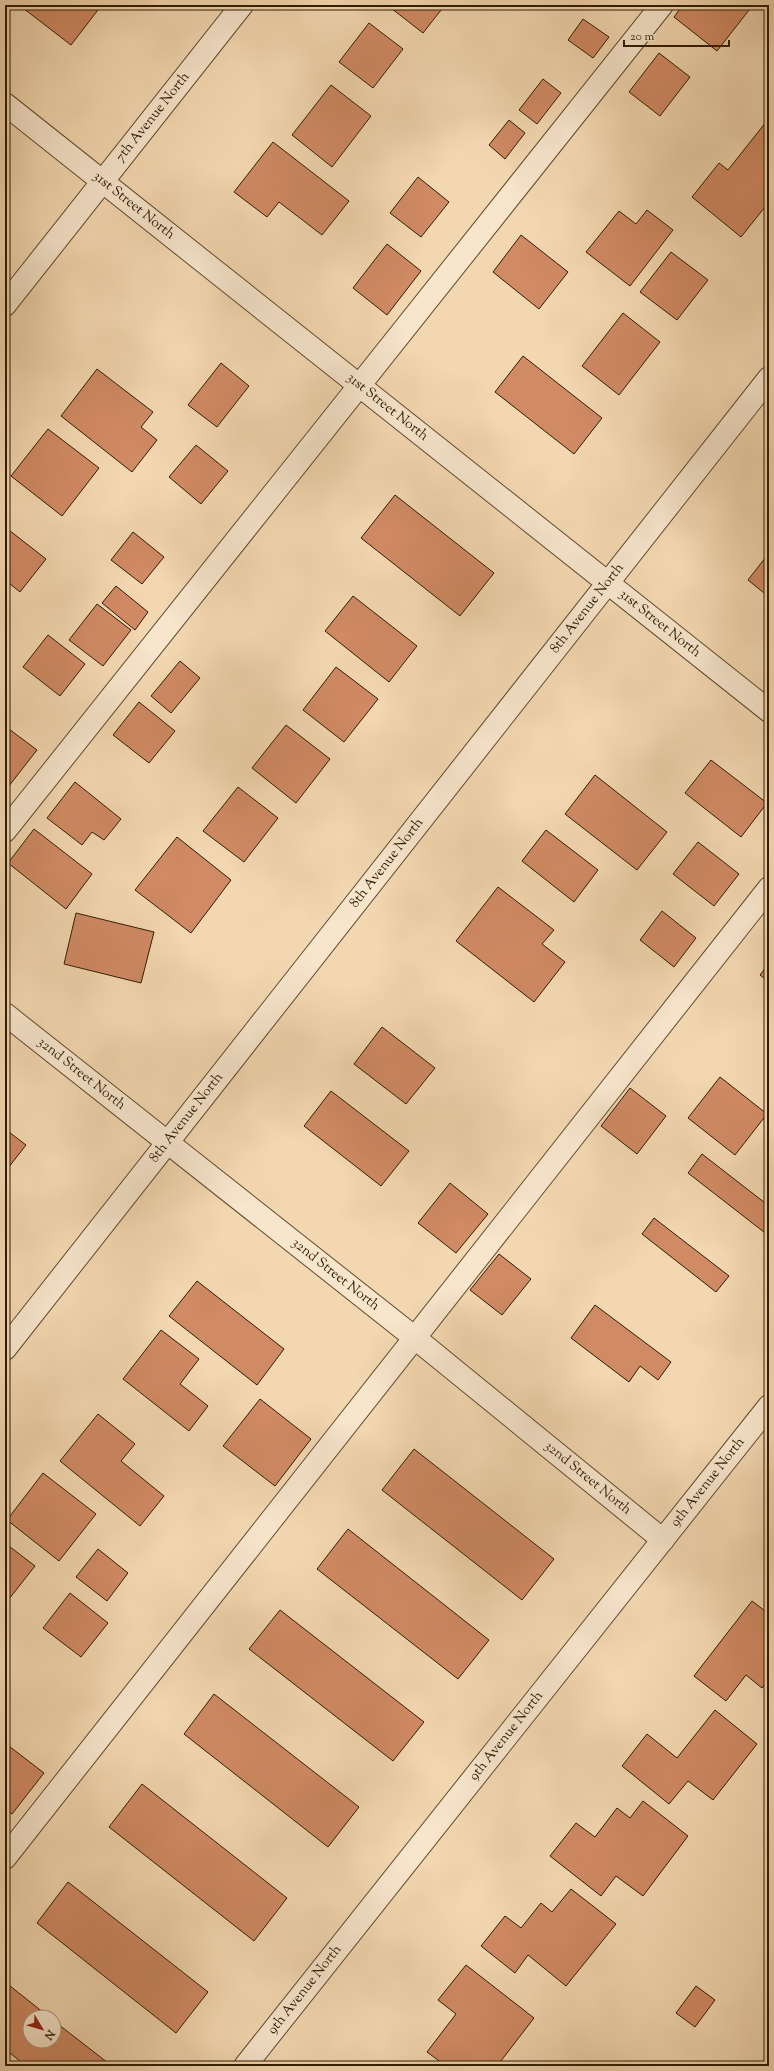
<svg xmlns="http://www.w3.org/2000/svg" width="774" height="2071" font-family="'Sorts Mill Goudy',serif">
	<rect width="100%" height="100%" fill="#f3d7b0"/>
	<filter id="stains"><feTurbulence type="fractalNoise" baseFrequency=".005" numOctaves="4"/><feColorMatrix values="0 0 0 0 .2 0 0 0 0 .09 0 0 0 0 .02 0 0 0 .5 -.17"/></filter>
	<radialGradient id="worn" r=".72"><stop offset=".6" stop-color="#630" stop-opacity="0"/><stop offset="1" stop-color="#630" stop-opacity=".3"/></radialGradient>
	<g fill="#d08a64" stroke="#2f1c00">
		<path d="M19,5H99L101,6L71,45Z"/>
		<path d="M387,5H445L423,33Z"/>
		<path d="M683,5H753L717,51L674,17Z"/>
		<path d="M583,19L609,37L593,58L568,40Z"/>
		<path d="M369,23L403,49L373,88L339,62Z"/>
		<path d="M659,53L690,77L660,116L629,92Z"/>
		<path d="M543,79L561,93L537,124L519,110Z"/>
		<path d="M331,85L371,116L332,167L292,135Z"/>
		<path d="M509,120L525,133L505,159L489,145Z"/>
		<path d="M766,122L769,124V202L741,237L692,197L719,163L728,170Z"/>
		<path d="M273,142L349,201L322,235L279,202L267,217L234,192Z"/>
		<path d="M418,177L449,202L421,237L390,213Z"/>
		<path d="M647,210L673,230L630,286L586,252L619,211L636,224Z"/>
		<path d="M521,235L568,272L539,309L493,272Z"/>
		<path d="M387,244L421,271L387,315L353,288Z"/>
		<path d="M671,252L708,280L677,320L640,292Z"/>
		<path d="M623,313L660,342L619,395L582,366Z"/>
		<path d="M523,356L602,418L574,454L495,392Z"/>
		<path d="M221,363L249,386L217,427L188,405Z"/>
		<path d="M97,369L153,412L141,427L157,440L132,472L61,416Z"/>
		<path d="M48,429L99,468L62,516L11,476Z"/>
		<path d="M196,445L228,471L201,504L169,477Z"/>
		<path d="M395,495L494,573L460,616L361,538Z"/>
		<path d="M5,527L46,559L20,592L5,580Z"/>
		<path d="M133,532L164,557L142,584L111,560Z"/>
		<path d="M769,553V597L748,580Z"/>
		<path d="M116,586L148,612L135,630L102,603Z"/>
		<path d="M353,596L417,646L389,682L325,631Z"/>
		<path d="M97,604L131,630L103,666L69,640Z"/>
		<path d="M48,635L85,664L60,696L23,667Z"/>
		<path d="M180,661L200,678L171,713L151,696Z"/>
		<path d="M336,667L378,699L344,742L303,710Z"/>
		<path d="M139,702L175,731L149,763L113,735Z"/>
		<path d="M286,725L330,759L296,803L252,768Z"/>
		<path d="M5,726L37,750L5,791Z"/>
		<path d="M711,760L767,803L741,837L685,793Z"/>
		<path d="M595,775L667,832L637,870L565,814Z"/>
		<path d="M75,782L121,819L104,840L92,832L82,845L47,818Z"/>
		<path d="M238,787L278,818L244,862L203,831Z"/>
		<path d="M34,829L92,874L66,909L8,863Z"/>
		<path d="M546,830L598,870L574,902L522,861Z"/>
		<path d="M177,837L231,880L191,933L135,890Z"/>
		<path d="M698,842L739,874L714,906L673,874Z"/>
		<path d="M498,887L554,930L542,944L565,962L534,1002L456,941Z"/>
		<path d="M662,911L696,938L674,967L640,940Z"/>
		<path d="M76,913L154,932L141,983L64,964Z"/>
		<path d="M769,963V982L760,975Z"/>
		<path d="M382,1027L435,1068L406,1104L354,1064Z"/>
		<path d="M720,1077L767,1114L735,1155L688,1118Z"/>
		<path d="M630,1088L666,1116L637,1154L601,1126Z"/>
		<path d="M331,1091L409,1151L381,1186L304,1126Z"/>
		<path d="M5,1129L26,1145L5,1172Z"/>
		<path d="M702,1154L769,1206V1236L688,1173Z"/>
		<path d="M450,1183L488,1214L456,1253L418,1223Z"/>
		<path d="M654,1218L729,1276L716,1292L642,1234Z"/>
		<path d="M499,1254L531,1279L502,1315L470,1290Z"/>
		<path d="M197,1281L284,1349L257,1385L169,1316Z"/>
		<path d="M595,1305L671,1362L658,1380L640,1366L629,1382L571,1338Z"/>
		<path d="M161,1330L199,1359L180,1384L208,1406L189,1431L123,1379Z"/>
		<path d="M260,1399L311,1439L275,1486L223,1446Z"/>
		<path d="M98,1414L135,1444L121,1461L164,1496L140,1526L60,1461Z"/>
		<path d="M414,1449L554,1559L522,1600L382,1490Z"/>
		<path d="M43,1473L96,1514L59,1561L7,1520Z"/>
		<path d="M348,1529L489,1640L458,1679L317,1569Z"/>
		<path d="M5,1543L35,1566L5,1604Z"/>
		<path d="M98,1549L128,1573L107,1601L76,1577Z"/>
		<path d="M70,1593L108,1623L81,1657L43,1628Z"/>
		<path d="M752,1601L769,1614V1679L762,1688L746,1675L726,1701L694,1676Z"/>
		<path d="M280,1610L424,1722L393,1761L249,1649Z"/>
		<path d="M214,1694L359,1807L328,1847L184,1734Z"/>
		<path d="M715,1710L757,1744L713,1800L688,1781L669,1804L622,1766L647,1734L677,1758Z"/>
		<path d="M5,1743L44,1773L12,1814L5,1809Z"/>
		<path d="M142,1784L287,1898L254,1941L109,1827Z"/>
		<path d="M643,1801L688,1836L643,1896L616,1876L601,1896L550,1856L576,1823L595,1837L617,1808L630,1818Z"/>
		<path d="M68,1882L208,1992L176,2033L37,1923Z"/>
		<path d="M571,1889L616,1924L566,1986L528,1955L515,1973L481,1946L505,1916L521,1928L541,1903L552,1912Z"/>
		<path d="M466,1965L534,2018L497,2066H446L427,2052L456,2014L438,2000Z"/>
		<path d="M5,1982L49,2017H30V2041H54V2021L112,2066H26L5,2049Z"/>
		<path d="M696,1986L715,2000L695,2027L676,2013Z"/>
	</g>
	<g fill="none" stroke-linecap="round" stroke-linejoin="round">
		<defs>
			<g id="minor">
				<path id="s1" d="M5,104L769,711"/>
				<path id="s2" d="M5,305L242,5"/>
				<path d="M5,831L662,5"/>
				<path id="s3" d="M5,1014L415,1338L663,1540"/>
				<path id="s4" d="M5,1349L769,378"/>
				<path d="M5,1858L769,888"/>
				<path id="s5" d="M245,2066L769,1406"/>
			</g>
		</defs>
		<use href="#minor" stroke="#604b2c" stroke-width="24"/>
		<use href="#minor" stroke="#f7e5cc" stroke-width="22"/>
	</g>
	<g text-anchor="middle" dominant-baseline="central" stroke-width="4" stroke-linejoin="round" paint-order="stroke">
		<g font-size="14" fill="#2f1c00" stroke="#f7e5cc">
			<text stroke="none"><textPath href="#s2" startOffset="239">7th Avenue North</textPath></text>
			<text stroke="none"><textPath href="#s1" startOffset="164">31st Street North</textPath></text>
			<text stroke="none"><textPath href="#s1" startOffset="488">31st Street North</textPath></text>
			<text stroke="none"><textPath href="#s4" startOffset="942">8th Avenue North</textPath></text>
			<text stroke="none"><textPath href="#s1" startOffset="836">31st Street North</textPath></text>
			<text stroke="none"><textPath href="#s4" startOffset="618">8th Avenue North</textPath></text>
			<text stroke="none"><textPath href="#s3" startOffset="97">32nd Street North</textPath></text>
			<text stroke="none"><textPath href="#s4" startOffset="294">8th Avenue North</textPath></text>
			<text stroke="none"><textPath href="#s3" startOffset="421">32nd Street North</textPath></text>
			<text stroke="none"><textPath href="#s3" startOffset="745">32nd Street North</textPath></text>
			<text stroke="none"><textPath href="#s5" startOffset="745">9th Avenue North</textPath></text>
			<text stroke="none"><textPath href="#s5" startOffset="421">9th Avenue North</textPath></text>
			<text stroke="none"><textPath href="#s5" startOffset="97">9th Avenue North</textPath></text>
		</g>
	</g>
	<rect width="774" height="2071" fill="none" stroke="#f3d7b0" stroke-width="20"/>
	<rect x="6" y="6" width="762" height="2059" fill="none" stroke="#2f1c00" stroke-width="2"/>
	<rect x="10" y="10" width="754" height="2051" fill="none" stroke="#2f1c00"/>
	<g transform="translate(42 2029) rotate(128)"><circle r="19" fill="#f7e5cc" stroke="#a7957a"/>
	<path d="M0-3L7 15L0 10L-7 15Z" fill="#8f2418"/>
	<text y="-6" font-size="11" font-weight="bold" text-anchor="middle" fill="#2f1c00">N</text>
	</g>
	<path d="M624 40v6h105v-6" fill="none" stroke="#2f1c00" stroke-width="2"/>
	<text x="630" y="40" font-size="12" fill="#2f1c00" stroke="#f7e5cc" stroke-width="3" paint-order="stroke">20 m</text>
	<rect width="100%" height="100%" filter="url(#stains)"/>
	<rect width="100%" height="100%" fill="url(#worn)"/>
</svg>
